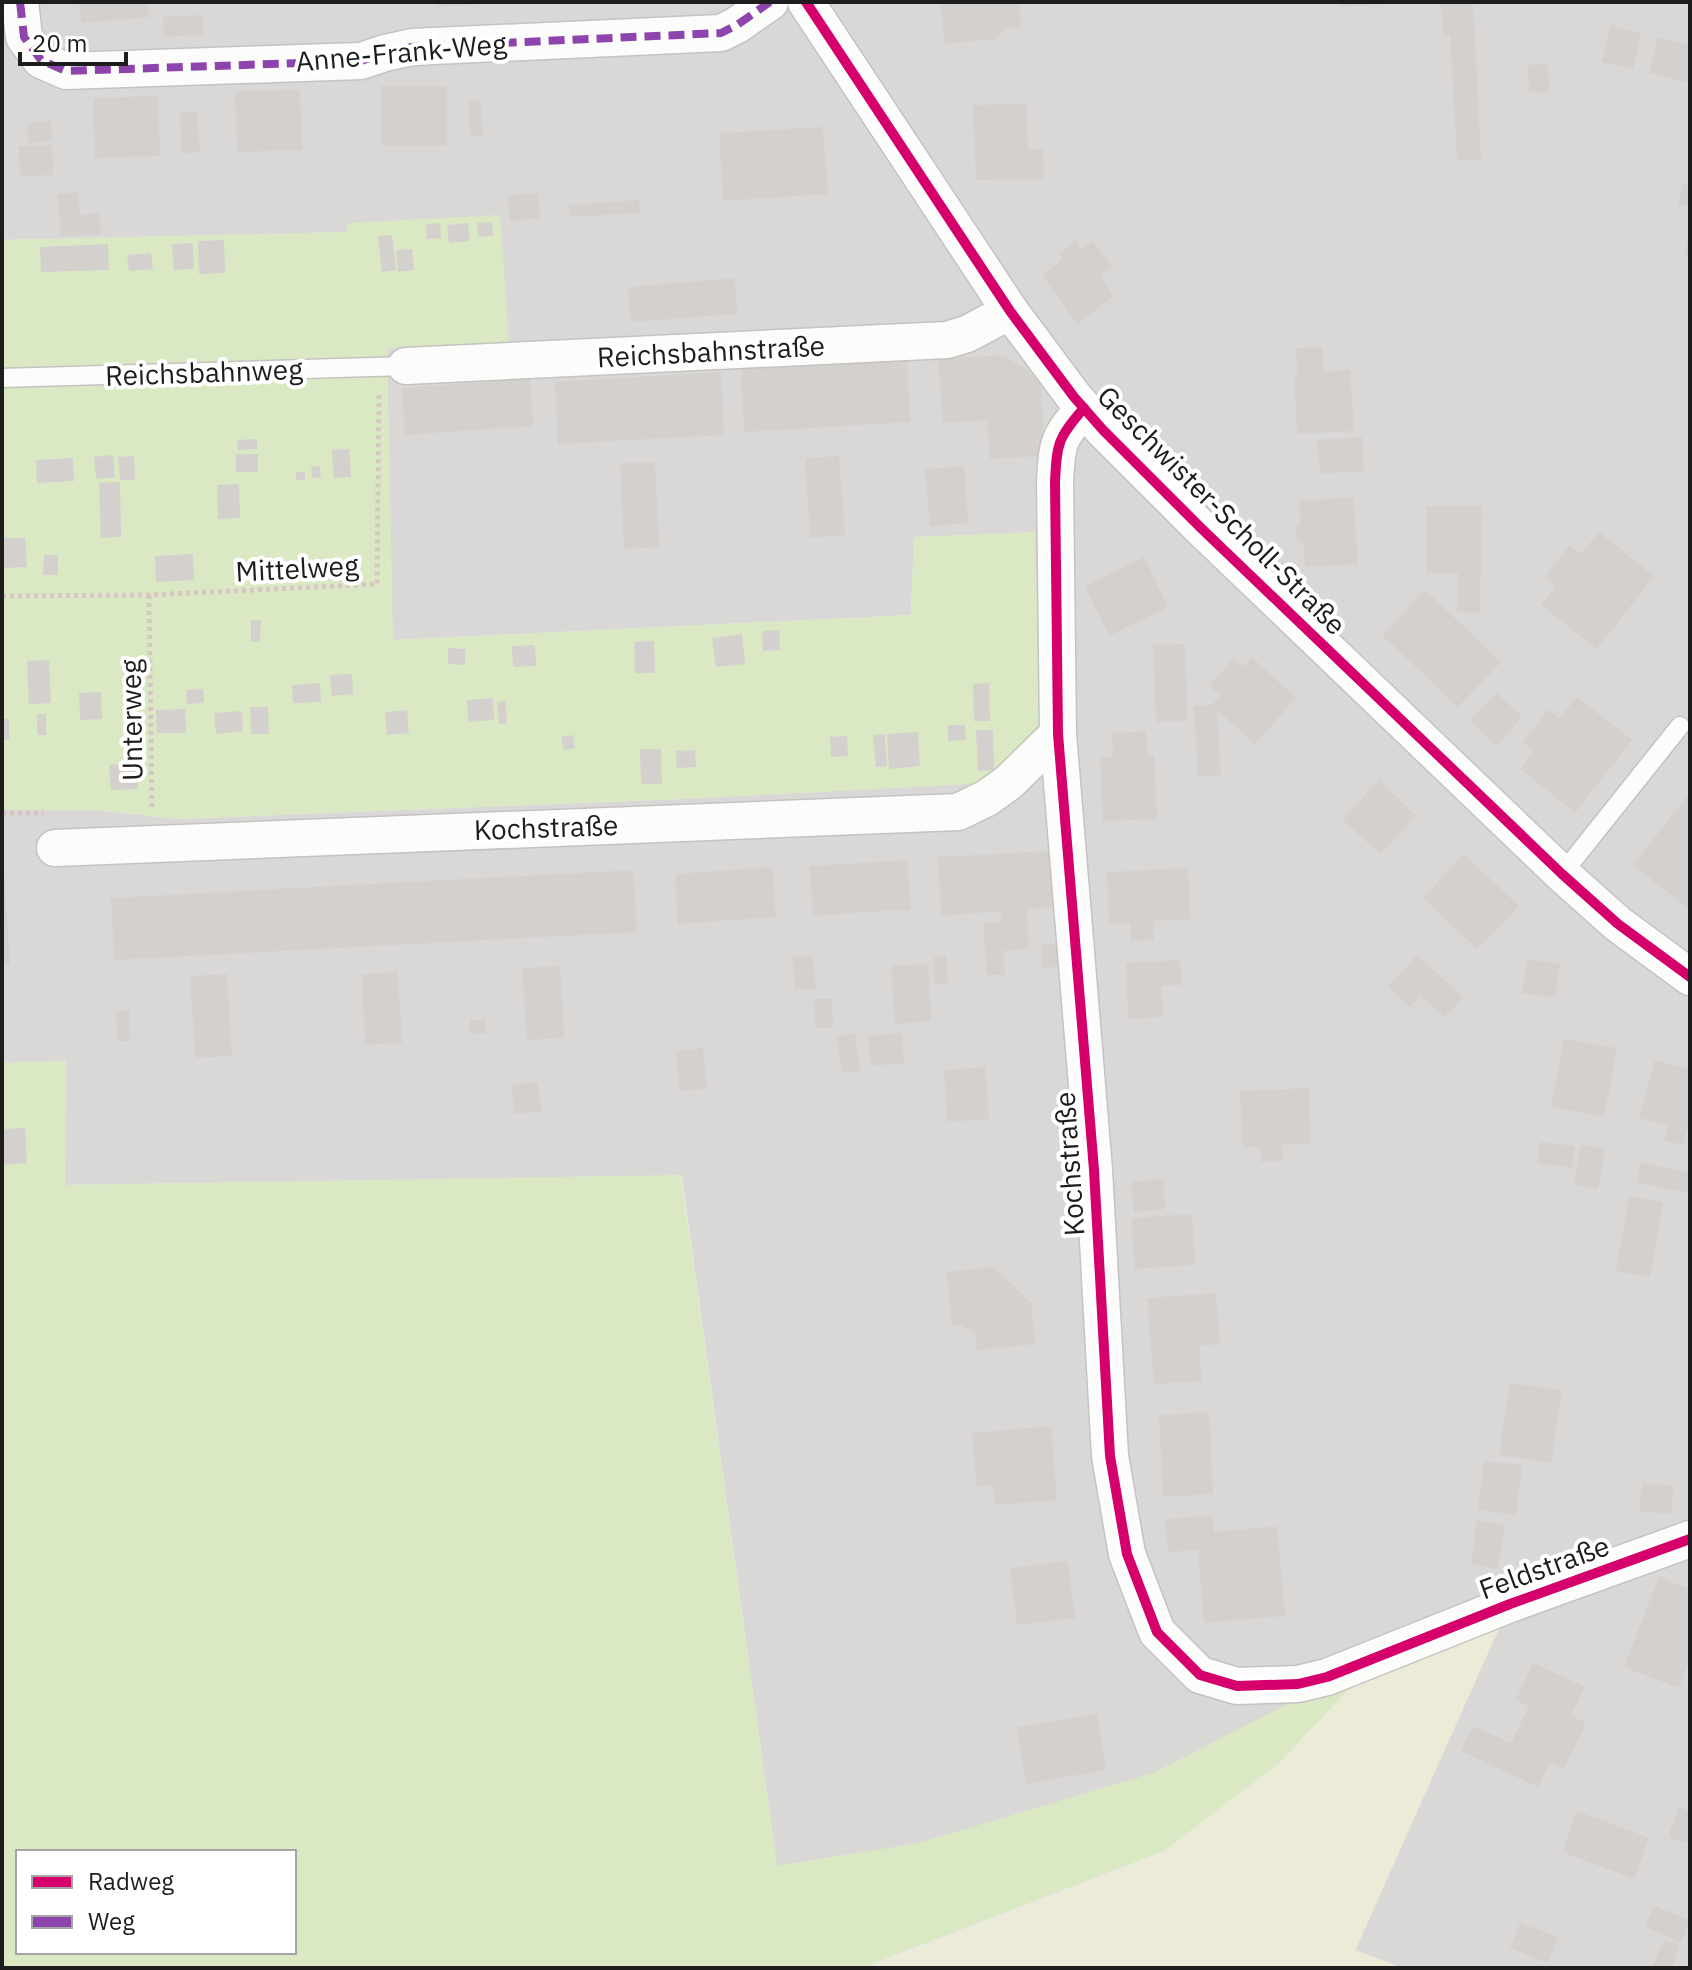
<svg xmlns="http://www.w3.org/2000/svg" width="1692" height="1970" font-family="'IBM Plex Sans',sans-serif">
	<rect width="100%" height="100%" fill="#ebe8e5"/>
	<path fill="#dad8d7" d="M2,2H1690V1968H1403L1355,1951L1509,1605L1153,1774L919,1844L777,1866L682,1176L64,1185L66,1061L2,1063V810H95L179,819L706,798L1035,533L914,537L911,615L392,640L387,348L348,223V232L2,240Z"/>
	<path fill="#ecebd8" d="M1510,1604L1355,1950L1402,1968H865L1009,1913L1164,1852L1280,1763L1348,1691L1416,1640Z"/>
	<g fill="#dae9c3" fill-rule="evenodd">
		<path d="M500,215L509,343L387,348L393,640L911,615L914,537L1035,532L1040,730L989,783L706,798L179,819L95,810H2V240L347,232L348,223Z"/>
		<path d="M66,1061L65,1185L681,1175L777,1866L919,1843L1153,1773L1414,1640L1348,1690L1279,1763L1164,1851L862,1968H2V1063ZM18,1852H294V1952H18Z"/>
	</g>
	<g fill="#d4d0ce">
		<path d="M79,2H147L149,17L81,23Z"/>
		<path d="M437,2H483V4L438,7Z"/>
		<path d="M941,2H1019L1021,27L1004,29L996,39L944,44Z"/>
		<path d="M1340,2H1382V4L1340,7Z"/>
		<path d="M1441,2H1473L1481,159L1457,161L1450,35H1443Z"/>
		<path d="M202,15L203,35L164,37L163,17Z"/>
		<path d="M1610,26L1641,33L1633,69L1602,62Z"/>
		<path d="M1658,37L1690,45V83L1649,73Z"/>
		<path d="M1548,64L1549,92L1529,93L1528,65Z"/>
		<path d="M381,86H447V146H382Z"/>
		<path d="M300,90L302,150L237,152L235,91Z"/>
		<path d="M158,96L160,156L95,158L93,98Z"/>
		<path d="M480,100L483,136L471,137L468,101Z"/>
		<path d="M1026,104L1028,150L1043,149L1044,179L976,180L973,105Z"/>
		<path d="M197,112L200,152L182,154L180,113Z"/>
		<path d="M51,121L52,141L28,143L27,123Z"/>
		<path d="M823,127L828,194L723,201L719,133Z"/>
		<path d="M52,145L53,175L20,176L19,146Z"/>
		<path d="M1682,184L1690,185V206L1678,204Z"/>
		<path d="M78,192L80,215L99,213L101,234L61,236L58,194Z"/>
		<path d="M538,193L541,218L510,221L507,195Z"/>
		<path d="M639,200L640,213L570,217L569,205Z"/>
		<path d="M492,222L493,236L478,237L477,223Z"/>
		<path d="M440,223L441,238L427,239L426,224Z"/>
		<path d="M468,223L470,241L449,243L447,225Z"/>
		<path d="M392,235L396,270L382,272L378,236Z"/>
		<path d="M1688,236H1690V256L1685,255Z"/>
		<path d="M224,240L225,273L199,274L198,241Z"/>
		<path d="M1076,241L1081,249L1093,241L1112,267L1100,276L1114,296L1077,324L1042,275L1063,259L1059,253Z"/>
		<path d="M193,243L194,269L174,270L172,244Z"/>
		<path d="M108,244L109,270L41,272L40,247Z"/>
		<path d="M412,249L414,270L398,272L396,250Z"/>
		<path d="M151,253L153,269L129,271L127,255Z"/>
		<path d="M735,278L737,314L631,322L628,287Z"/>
		<path d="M1322,347L1324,372L1350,370L1354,431L1297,434L1294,374H1297L1296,348Z"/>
		<path d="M1004,355L1040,379L1045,456L990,459L987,420L943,423L938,359Z"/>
		<path d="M907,360L910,422L744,432L741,369Z"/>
		<path d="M721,372L724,435L558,444L555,382Z"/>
		<path d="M530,379L533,426L405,435L402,388Z"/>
		<path d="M1362,437L1364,471L1320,474L1317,440Z"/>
		<path d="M257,439V449L238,450L237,440Z"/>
		<path d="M349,449L351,477L334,478L332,450Z"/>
		<rect x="236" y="454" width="22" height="18"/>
		<path d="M113,455L115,477L96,479L94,457Z"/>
		<path d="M134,456L135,480H120L118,457Z"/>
		<path d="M839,456L845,535L810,538L805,458Z"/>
		<path d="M73,458L74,481L37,483L36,460Z"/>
		<path d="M655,462L659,547L624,549L620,463Z"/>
		<path d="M320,466L321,477L312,478L311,467Z"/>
		<path d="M964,466L968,523L930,526L925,469Z"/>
		<rect x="296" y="472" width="9" height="8"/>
		<path d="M120,482L121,537L101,538L99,483Z"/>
		<path d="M239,484L240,518L218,519L217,485Z"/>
		<path d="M1353,497L1358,564L1305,567L1303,542L1297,540L1296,527L1301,524L1299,501Z"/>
		<path d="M1427,506H1482L1480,613L1457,612L1458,573H1426Z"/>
		<path d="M1599,532L1654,576L1597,649L1541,605L1556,587L1545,577L1570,545L1581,554Z"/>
		<path d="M2,538H25L27,567L3,568Z"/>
		<path d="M193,554L194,580L156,582L155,556Z"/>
		<path d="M44,555H58V575H43Z"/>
		<path d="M1144,557L1168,607L1109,636L1085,586Z"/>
		<path d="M1425,590L1501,662L1458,707L1382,635Z"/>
		<path d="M251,620H261L260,642H251Z"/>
		<path d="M779,630L780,650L763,651L762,631Z"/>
		<path d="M742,634L745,664L716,667L712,638Z"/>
		<path d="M654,641L655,673H635L634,642Z"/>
		<path d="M1185,644L1187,721L1156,722L1153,645Z"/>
		<path d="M535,645L536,666L513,667L512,646Z"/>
		<path d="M448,648L465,649V665L448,664Z"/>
		<path d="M1252,657L1296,698L1255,744L1217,710L1221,775L1198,776L1194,706L1212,705L1220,695L1209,685L1234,658L1243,667Z"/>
		<path d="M49,660L51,703L29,704L27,661Z"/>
		<path d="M352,674L353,694L332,696L330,675Z"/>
		<path d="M320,683L321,702L293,703L292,685Z"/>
		<path d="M989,683L990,721H974L973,684Z"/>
		<path d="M203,689L204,703L187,704L186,690Z"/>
		<path d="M101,692L102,719L80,720L79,693Z"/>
		<path d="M1497,693L1522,717L1496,746L1470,721Z"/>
		<path d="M1577,697L1632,740L1575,813L1520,769L1534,751L1523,742L1549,709L1559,718Z"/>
		<path d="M493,698L494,720L468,722L467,700Z"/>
		<path d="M505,701L507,723L499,724L497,702Z"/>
		<path d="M250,707H268L269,734H251Z"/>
		<path d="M185,709L186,733H157L156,710Z"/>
		<path d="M407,710L409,733L387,735L385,712Z"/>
		<path d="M242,711L243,731L216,734L214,713Z"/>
		<rect x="37" y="714" width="9" height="21"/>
		<rect x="2" y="719" width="7" height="21"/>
		<path d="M948,725H965L966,740L948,741Z"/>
		<path d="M976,730H993L994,770L978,771Z"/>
		<path d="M1146,731L1147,756H1154L1157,819L1103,821L1100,757H1113L1112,733Z"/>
		<path d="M918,732L920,766L889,769L887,734Z"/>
		<path d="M885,734L887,766L876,767L873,735Z"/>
		<path d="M573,735L575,748L564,750L561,737Z"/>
		<path d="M847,736L848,756L831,757L830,737Z"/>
		<path d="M640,749H661L662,784H641Z"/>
		<path d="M695,750L696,767L677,768L676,751Z"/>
		<path d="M137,763L138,789L111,790L109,765Z"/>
		<path d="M1379,780L1416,816L1380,854L1342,819Z"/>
		<path d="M1690,793V910L1633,865Z"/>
		<path d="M1049,851L1052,908L1027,909L1029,949L1003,951L1005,975H987L983,923L1001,922V911L941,916L938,857Z"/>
		<path d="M1464,854L1519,906L1477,949L1423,898Z"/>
		<path d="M907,860L911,909L813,916L810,866Z"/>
		<path d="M772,867L776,917L678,924L675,874Z"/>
		<path d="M1188,868L1190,919L1153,921L1154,940L1131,941V923L1109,924L1107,872Z"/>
		<path d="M2,870H4L10,965H2Z"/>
		<path d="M633,870L637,932L114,960L111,898Z"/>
		<path d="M1065,943L1066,966L1042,968L1041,945Z"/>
		<path d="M1417,955L1463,997L1445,1017L1420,996L1410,1007L1388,987Z"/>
		<path d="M813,956L816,989L795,990L792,957Z"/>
		<path d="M946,956L948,984L935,985L934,957Z"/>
		<path d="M1527,959L1560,964L1555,998L1522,993Z"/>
		<path d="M1180,960L1182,985L1161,986L1163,1017L1128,1019L1126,963Z"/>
		<path d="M928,964L931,1021L895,1024L891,966Z"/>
		<path d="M560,966L564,1038L527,1040L522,968Z"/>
		<path d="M398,972L402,1043L365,1045L362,974Z"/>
		<path d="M227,974L232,1056L195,1058L190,976Z"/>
		<path d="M814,999H832L833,1028H815Z"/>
		<path d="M116,1011H129L130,1041H117Z"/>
		<rect x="470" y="1020" width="16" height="14"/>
		<path d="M901,1033L904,1063L871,1066L868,1036Z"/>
		<path d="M855,1034L860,1071L842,1073L837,1036Z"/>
		<path d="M1564,1039L1617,1048L1604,1117L1551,1107Z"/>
		<path d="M703,1048L707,1089L680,1091L676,1051Z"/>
		<path d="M1655,1060L1690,1069V1131L1687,1130L1683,1145L1664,1140L1668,1125L1639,1118Z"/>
		<path d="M985,1067L989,1119L947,1122L944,1070Z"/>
		<path d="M538,1082L541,1112L514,1114L512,1085Z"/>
		<path d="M1309,1088L1311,1144L1282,1145L1283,1161L1261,1162L1260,1147H1242L1240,1091Z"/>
		<path d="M25,1128L27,1163L2,1165V1129Z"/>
		<path d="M1540,1142L1575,1146L1572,1168L1537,1163Z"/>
		<path d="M1581,1145L1605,1149L1598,1189L1574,1185Z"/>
		<path d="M1641,1162L1690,1173V1194L1637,1182Z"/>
		<path d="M1163,1179L1165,1209L1134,1212L1131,1182Z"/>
		<path d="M1629,1196L1663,1202L1650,1277L1616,1271Z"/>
		<path d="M1192,1214L1195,1265L1135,1269L1131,1218Z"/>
		<path d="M994,1267L1031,1303L1035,1344L977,1350L975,1333L962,1326L952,1325L947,1272Z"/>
		<path d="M1216,1293L1220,1344L1199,1346L1202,1381L1154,1384L1147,1298Z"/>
		<path d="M1510,1383L1562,1390L1551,1463L1499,1455Z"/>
		<path d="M1209,1412L1213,1494L1163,1497L1159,1415Z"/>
		<path d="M1051,1426L1057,1500L995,1505L993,1485L977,1486L972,1433Z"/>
		<path d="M1484,1461L1522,1465L1516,1515L1478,1510Z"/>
		<path d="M1642,1483L1674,1486L1671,1514L1639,1511Z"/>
		<path d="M1212,1515L1214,1532L1277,1526L1285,1616L1204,1623L1198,1550L1168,1552L1165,1519Z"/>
		<path d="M1477,1520L1505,1525L1497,1569L1471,1564Z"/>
		<path d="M1068,1561L1075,1618L1017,1625L1010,1568Z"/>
		<path d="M1659,1577L1690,1589V1659L1679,1688L1624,1667Z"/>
		<path d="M1533,1663L1585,1687L1571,1716L1586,1723L1564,1769L1550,1762L1538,1787L1461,1751L1473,1726L1511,1743L1529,1706L1516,1700Z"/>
		<path d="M1097,1714L1106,1770L1026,1784L1017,1727Z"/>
		<path d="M1679,1807L1690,1811V1844L1668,1837Z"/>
		<path d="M1577,1811L1649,1838L1634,1879L1562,1852Z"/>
		<path d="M1654,1906L1690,1920L1681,1942L1645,1927Z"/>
		<path d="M1520,1923L1558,1937L1548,1963L1510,1948Z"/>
		<path d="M1664,1939L1680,1945L1671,1968H1652Z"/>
	</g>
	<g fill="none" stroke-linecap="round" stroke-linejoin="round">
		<defs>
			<g id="lane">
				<path d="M2,378L406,366"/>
				<path d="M1562,874L1680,726"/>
			</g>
			<g id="street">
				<path d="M20,2L24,37L41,60L66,71L361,61L385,53L412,47L721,33L737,25L770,2"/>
				<path d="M806,2L1010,311L1074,397L1103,430L1202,529L1562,874L1618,924L1690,977"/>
				<path d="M406,366L947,340L967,334L1010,311"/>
				<path d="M1084,408C1058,438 1057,442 1055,482L1058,734L1094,1170L1110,1456L1127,1554L1157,1632L1200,1675L1237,1686L1298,1684L1327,1677L1510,1604L1690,1539"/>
				<path d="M55,848L958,812L987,798L1009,782L1058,734"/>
			</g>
		</defs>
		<use href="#lane" stroke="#c4c3c1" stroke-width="21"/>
		<use href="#street" stroke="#c4c3c1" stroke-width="39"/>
		<g stroke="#d7c6c4" stroke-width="5" stroke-dasharray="4 4" stroke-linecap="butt">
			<path d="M149,595L152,811"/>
			<path d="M2,596L149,595L377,584L379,392"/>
			<path d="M2,813H44"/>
		</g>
		<use href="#lane" stroke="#fcfcfb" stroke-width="18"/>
		<use href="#street" stroke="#fcfcfb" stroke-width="36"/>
		<path stroke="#8e44ad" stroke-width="8" stroke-dasharray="16 8" stroke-linecap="butt" d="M20,2L24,37L41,60L66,71L361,61L385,53L412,47L721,33L737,25L770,2"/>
		<defs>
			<g id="cycleway">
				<path d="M806,2L1010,311L1074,397L1103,430L1202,529L1562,874L1618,924L1690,977"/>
				<path d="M1084,408C1058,438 1057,442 1055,482L1058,734L1094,1170L1110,1456L1127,1554L1157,1632L1200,1675L1237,1686L1298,1684L1327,1677L1510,1604L1690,1539"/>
			</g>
		</defs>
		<use href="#cycleway" stroke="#fff" stroke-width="15"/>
		<use href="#cycleway" stroke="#d6006c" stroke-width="10"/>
	</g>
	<g text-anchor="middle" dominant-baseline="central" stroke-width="8" stroke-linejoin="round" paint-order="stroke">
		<g font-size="28" fill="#1d1d1d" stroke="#fff">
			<text transform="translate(401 52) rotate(-5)">Anne-Frank-Weg</text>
			<text transform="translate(711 351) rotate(-3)">Reichsbahnstraße</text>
			<text transform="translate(204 372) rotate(-2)">Reichsbahnweg</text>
			<text transform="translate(1222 510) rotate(45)">Geschwister-Scholl-Straße</text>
			<text transform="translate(297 568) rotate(-3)">Mittelweg</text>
			<text transform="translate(131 720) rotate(-91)">Unterweg</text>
			<text transform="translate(546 827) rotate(-2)">Kochstraße</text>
			<text transform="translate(1069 1164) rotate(-94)">Kochstraße</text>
			<text transform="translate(1544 1567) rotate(-20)">Feldstraße</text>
		</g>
	</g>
	<rect width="1692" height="1970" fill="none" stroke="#1d1d1d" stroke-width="8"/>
	<rect x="16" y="1850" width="280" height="104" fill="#ffffff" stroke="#a5a5a5" stroke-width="2"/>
	<rect x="32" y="1876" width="40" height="12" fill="#d6006c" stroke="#a5a5a5" stroke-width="2"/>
	<text x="88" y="1890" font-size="24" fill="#1d1d1d">Radweg</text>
	<rect x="32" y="1916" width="40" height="12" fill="#8e44ad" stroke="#a5a5a5" stroke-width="2"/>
	<text x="88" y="1930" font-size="24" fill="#1d1d1d">Weg</text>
	<path d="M20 52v12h106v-12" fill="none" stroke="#1d1d1d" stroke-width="4"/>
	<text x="32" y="52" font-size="24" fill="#1d1d1d" stroke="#ffffff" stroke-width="6" paint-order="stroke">20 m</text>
</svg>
